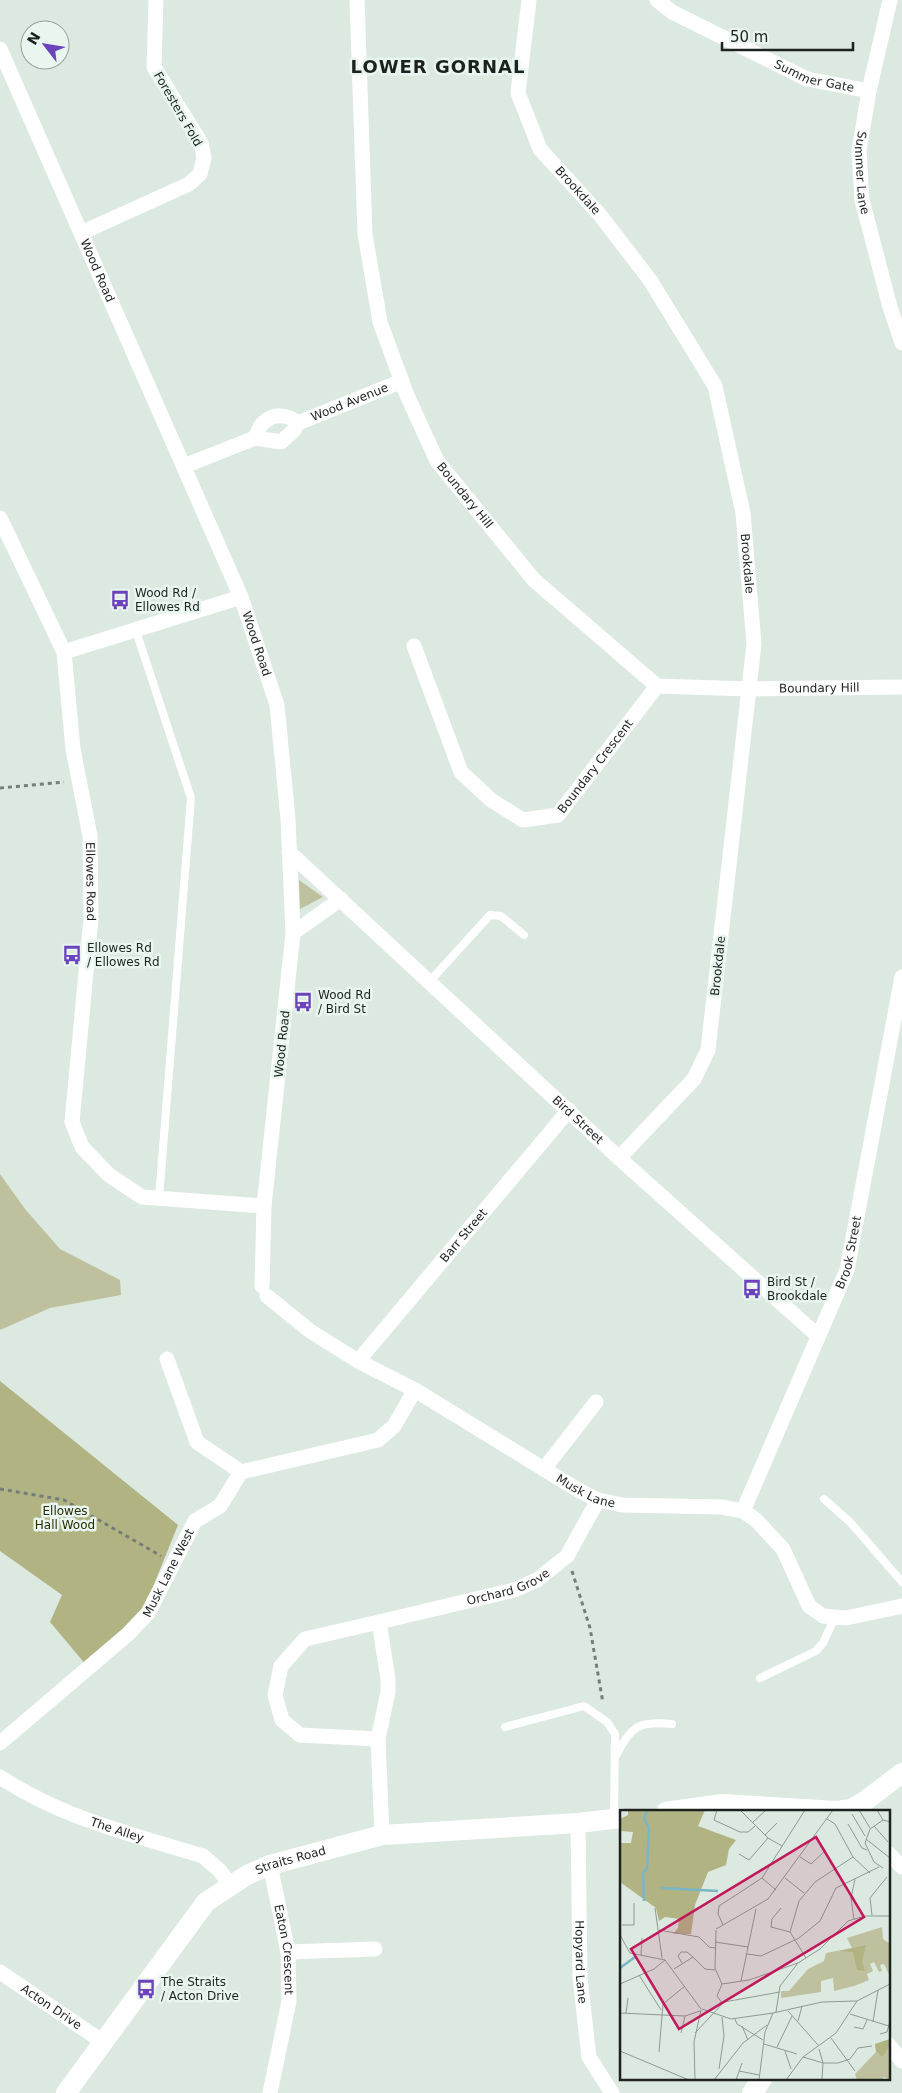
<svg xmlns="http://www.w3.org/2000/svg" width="902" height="2093" font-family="'DejaVu Sans',sans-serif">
	<rect width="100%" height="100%" fill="#dbe9e1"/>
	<g fill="#bfc19e">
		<path d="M299,880L323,897L300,909Z"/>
		<path d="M0,1174L25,1209L60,1249L120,1280L121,1295L50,1308L0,1330Z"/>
	</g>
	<path fill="#b1b383" d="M0,1381L178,1525L142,1614L87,1666L50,1622L62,1595L0,1551Z"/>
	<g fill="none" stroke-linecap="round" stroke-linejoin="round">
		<g stroke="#747d78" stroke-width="3" stroke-dasharray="4 4" stroke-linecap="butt">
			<path d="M0,788L64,782"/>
			<path d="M0,1489L64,1500L161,1556"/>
			<path d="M572,1571L590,1628L603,1703"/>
		</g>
		<g stroke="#fff" stroke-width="8">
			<path d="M135,628L191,798L159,1198"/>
			<path d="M430,981L490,915L501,916L524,935"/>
			<path d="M824,1499L850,1522L902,1582"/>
			<path d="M760,1678L816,1651L823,1643L835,1617"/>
			<path d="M505,1727L584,1706L607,1722L615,1734L614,1819"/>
			<path d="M617,1754C631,1725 641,1721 672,1724"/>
		</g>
		<g stroke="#fff" stroke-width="15">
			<path id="s1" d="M357,0L365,234L380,322L406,393L437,461L534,580L657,686L749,689L902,687"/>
			<path id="s2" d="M529,0L518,93L540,149L600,215L650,280L715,386L743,513L754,644L708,1050L694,1079L619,1158"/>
			<path id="s3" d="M657,0L672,12L807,79L869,91"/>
			<path id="s4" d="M890,0L869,91L859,151L862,200L890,307L902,343"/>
			<path id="s5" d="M0,49L241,597L277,705L288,819L293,933L264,1206L262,1286"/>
			<path d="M81,233L189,184L200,174L204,158L201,143L154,67L156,0"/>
			<path d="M255,438C257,433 260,426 263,423C274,413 288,414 298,423"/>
			<path id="s6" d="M184,466L255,438L281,442L294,430L298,423L402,381"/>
			<path id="s7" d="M0,518L64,652L73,749L90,836L91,919L72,1122L82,1147L109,1175L142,1197L264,1206"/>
			<path id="s8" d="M414,646L461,772L491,800L523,820L558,815L657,686"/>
			<path d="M64,652L241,597"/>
			<path id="s9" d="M289,852L619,1158L818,1336"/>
			<path d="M293,933L341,899"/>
			<path id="s10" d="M267,1296L310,1331L358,1361L415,1390L578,1490L598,1500L622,1505L721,1507L743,1511L756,1520L783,1549L809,1606L823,1616L846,1618L902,1606"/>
			<path d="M167,1359L197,1442L241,1472"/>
			<path id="s11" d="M358,1361L569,1110"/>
			<path d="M544,1469L596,1402"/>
			<path id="s12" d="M743,1511L847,1270L902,977"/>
			<path d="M378,1739L300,1735L282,1720L275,1695L281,1666L305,1639L379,1622"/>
			<path id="s13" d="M0,1743L128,1634L148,1613L195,1521L220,1506L241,1472L378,1440L394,1426L415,1390"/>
			<path id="s14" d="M0,1777C62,1818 133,1835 203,1856L219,1870L230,1884"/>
			<path id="s15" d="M578,1823L580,1978L589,2057L612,2093"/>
			<path id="s16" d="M382,1835L378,1739L388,1692V1679L379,1622L514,1590L537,1580L567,1556L598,1500"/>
			<path d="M888,1853L902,1867"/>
			<path id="s17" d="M270,1865L288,1952L289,2001L270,2093"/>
			<path d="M288,1952L375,1949"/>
			<path id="s18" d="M0,1972L103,2042"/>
			<path d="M888,2044L902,2061"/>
		</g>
		<g stroke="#fff" stroke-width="20">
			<path d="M666,1812L722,1804L837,1811L851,1809L865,1801L902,1773"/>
			<path id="s19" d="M66,2093L206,1902L247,1875L270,1865L382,1835L578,1823L621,1818"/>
			<path d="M752,2093L762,2079"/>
		</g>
	</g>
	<defs>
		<symbol id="bus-bare" viewBox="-9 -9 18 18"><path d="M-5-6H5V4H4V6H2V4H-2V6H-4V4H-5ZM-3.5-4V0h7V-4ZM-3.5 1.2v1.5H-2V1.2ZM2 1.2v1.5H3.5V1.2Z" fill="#6c43bc" stroke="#e8f6ef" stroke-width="2.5" paint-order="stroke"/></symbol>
	</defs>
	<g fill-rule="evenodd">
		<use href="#bus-bare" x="106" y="586" width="28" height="28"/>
		<use href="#bus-bare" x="58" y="941" width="28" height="28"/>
		<use href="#bus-bare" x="289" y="988" width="28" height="28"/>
		<use href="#bus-bare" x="738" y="1275" width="28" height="28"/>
		<use href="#bus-bare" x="132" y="1975" width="28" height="28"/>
	</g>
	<g text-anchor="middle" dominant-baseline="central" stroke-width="5" stroke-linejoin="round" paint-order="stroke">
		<g font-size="12" fill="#1d221f" stroke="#e8f6ef">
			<text stroke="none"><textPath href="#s3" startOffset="176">Summer Gate</textPath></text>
			<text transform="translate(178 109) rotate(60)">Foresters Fold</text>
			<text stroke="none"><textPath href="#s4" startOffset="176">Summer Lane</textPath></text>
			<text stroke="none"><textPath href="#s2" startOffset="210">Brookdale</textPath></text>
			<text stroke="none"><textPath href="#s5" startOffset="242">Wood Road</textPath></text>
			<text stroke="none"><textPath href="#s6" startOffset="184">Wood Avenue</textPath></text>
			<text stroke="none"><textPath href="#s1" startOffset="518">Boundary Hill</textPath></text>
			<text stroke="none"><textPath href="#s2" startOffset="630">Brookdale</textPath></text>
			<text stroke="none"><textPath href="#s5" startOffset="648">Wood Road</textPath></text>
			<text stroke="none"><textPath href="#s1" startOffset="952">Boundary Hill</textPath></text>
			<text stroke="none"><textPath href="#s8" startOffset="310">Boundary Crescent</textPath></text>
			<text stroke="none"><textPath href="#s7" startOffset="380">Ellowes Road</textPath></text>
			<text transform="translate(718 966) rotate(-84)">Brookdale</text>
			<text transform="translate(282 1044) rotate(-84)">Wood Road</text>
			<text stroke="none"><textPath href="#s9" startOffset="394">Bird Street</textPath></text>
			<text stroke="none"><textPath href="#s11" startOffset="164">Barr Street</textPath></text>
			<text stroke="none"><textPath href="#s12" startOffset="280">Brook Street</textPath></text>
			<text stroke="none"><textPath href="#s10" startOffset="375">Musk Lane</textPath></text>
			<text stroke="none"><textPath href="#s13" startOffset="242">Musk Lane West</textPath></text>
			<text stroke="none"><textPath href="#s16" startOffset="349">Orchard Grove</textPath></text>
			<text stroke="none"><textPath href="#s14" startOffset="129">The Alley</textPath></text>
			<text stroke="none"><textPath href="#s19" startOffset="332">Straits Road</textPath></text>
			<text stroke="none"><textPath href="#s17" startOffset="86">Eaton Crescent</textPath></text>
			<text stroke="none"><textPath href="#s15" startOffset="139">Hopyard Lane</textPath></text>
			<text stroke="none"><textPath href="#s18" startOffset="62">Acton Drive</textPath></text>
		</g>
		<g font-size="12" fill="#1d221f" stroke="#e8f6ef" text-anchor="start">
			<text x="135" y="593">Wood Rd /<tspan x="135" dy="14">Ellowes Rd</tspan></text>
			<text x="87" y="948">Ellowes Rd<tspan x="87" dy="14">/ Ellowes Rd</tspan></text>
			<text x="318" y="995">Wood Rd<tspan x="318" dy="14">/ Bird St</tspan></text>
			<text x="767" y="1282">Bird St /<tspan x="767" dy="14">Brookdale</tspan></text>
			<text x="161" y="1982">The Straits<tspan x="161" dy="14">/ Acton Drive</tspan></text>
		</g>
		<g font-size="12" fill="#2c2c05" stroke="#e8f6ef">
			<text x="65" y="1511">Ellowes<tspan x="65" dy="14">Hall Wood</tspan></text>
		</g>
		<g font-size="18" font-weight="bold" letter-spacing="1" fill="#1d221f" stroke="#e8f6ef">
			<text x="438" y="66">LOWER GORNAL</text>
		</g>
	</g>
	<g transform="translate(620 1810)">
		<rect width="270" height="270" fill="#dbe9e1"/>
		<path d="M262,117L263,129L270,134V166L264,154L260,155L262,161L259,162L254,152L250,154L253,161L247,164L249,170L234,176L214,181L213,168L201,171V182L161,188V181H169L188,159L204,151L206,143L232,138L227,128ZM270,229V270L264,267L261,270H237L235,264L256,242L255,234Z" fill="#bfc19e"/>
		<path d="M8,0H85L78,16L116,30L109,39L106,55L88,62L75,95L71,124H53L58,118L59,109L45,107L39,111L36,98L0,72V33H11L13,22L0,21V9L8,5ZM246,135L242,152L245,161L237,160L233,142L220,141ZM270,229V236L262,247L256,241L255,234Z" fill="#b1b383"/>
		<path fill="none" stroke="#7ab6c5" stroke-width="2.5" d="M41,78L98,81M24,91L23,63L27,59L29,18L24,8L28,0M0,158L15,147"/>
		<path fill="none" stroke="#8f9993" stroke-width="1" d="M97,0L94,10L120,22H128L135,16M120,0L148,28L162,36M239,0L250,18M257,0L263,10L270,12M232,4L245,26M207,9L215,14L233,47L250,63M263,10L250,19L245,33L254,52L263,58M132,13L146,0M228,14L242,38L247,40M254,16L268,32M145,25L157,13M246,29L270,48M119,44L129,50L148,28M180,47L191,54L206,40M142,68L156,80M165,68L184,83M35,98L42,148M161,98L152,109L151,117L170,122M252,105L250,88L267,67M234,109L231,88L235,69M2,115H14V93M103,115L98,104L99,96L142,68L185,0M96,119L148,89L213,0M39,120L79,127L89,137L95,138M96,120L95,158L102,174L97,186L102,193M0,125L10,143L45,150L81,199M95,132L128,137M127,144L141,146L179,128L200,111L216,78L259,57M21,145L22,128M186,148L170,122L179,91L195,72L233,47M62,153L58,146L61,142H67L73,147M54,159L73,147L85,159L95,160M19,165L41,200M121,171L136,99M0,174L34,159L45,150M102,174L129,170L178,153M82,199L111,209L153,203M168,201L198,235M156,202L160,176L178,153L200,139L228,111L245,106H270M0,203L65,206L80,201M6,203L8,188M230,204L269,216M115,209L117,214L143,230M178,211L182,196M253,212L258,180M122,216L128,230M234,217L243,219L247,210M61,223L65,206M75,223L104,192L160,182M260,224L267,222L270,211M211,228L235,261M144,234L177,244M157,237L172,206M199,239L203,253H218L230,249L238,238L252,236M0,241L69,270M165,241L171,259M39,242L43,194L65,176M183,247L203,253L202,270M99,259L104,226L102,207M119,261L139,265M75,270L74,232L81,200M94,270L123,233L147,215M116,270L122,253M139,270L145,222L153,203L202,192L237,191L270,174M166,270L183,247L216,223L237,191"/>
		<path fill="#c2185b" fill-opacity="0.15" stroke="#c2185b" stroke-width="2.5" d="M196,27L244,107L59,219L11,139Z"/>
		<rect width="270" height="270" fill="none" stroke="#1d221f" stroke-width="2.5"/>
	</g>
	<g transform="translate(45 45) rotate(301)"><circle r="24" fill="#e8f6ef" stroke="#97a19c"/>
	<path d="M0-4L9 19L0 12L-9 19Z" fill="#6c43bc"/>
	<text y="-8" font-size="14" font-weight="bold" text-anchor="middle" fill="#1d221f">N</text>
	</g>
	<path d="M722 42v8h131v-8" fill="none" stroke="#1d221f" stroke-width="2.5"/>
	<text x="730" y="42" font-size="15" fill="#1d221f" stroke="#e8f6ef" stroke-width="4" paint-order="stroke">50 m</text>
</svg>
